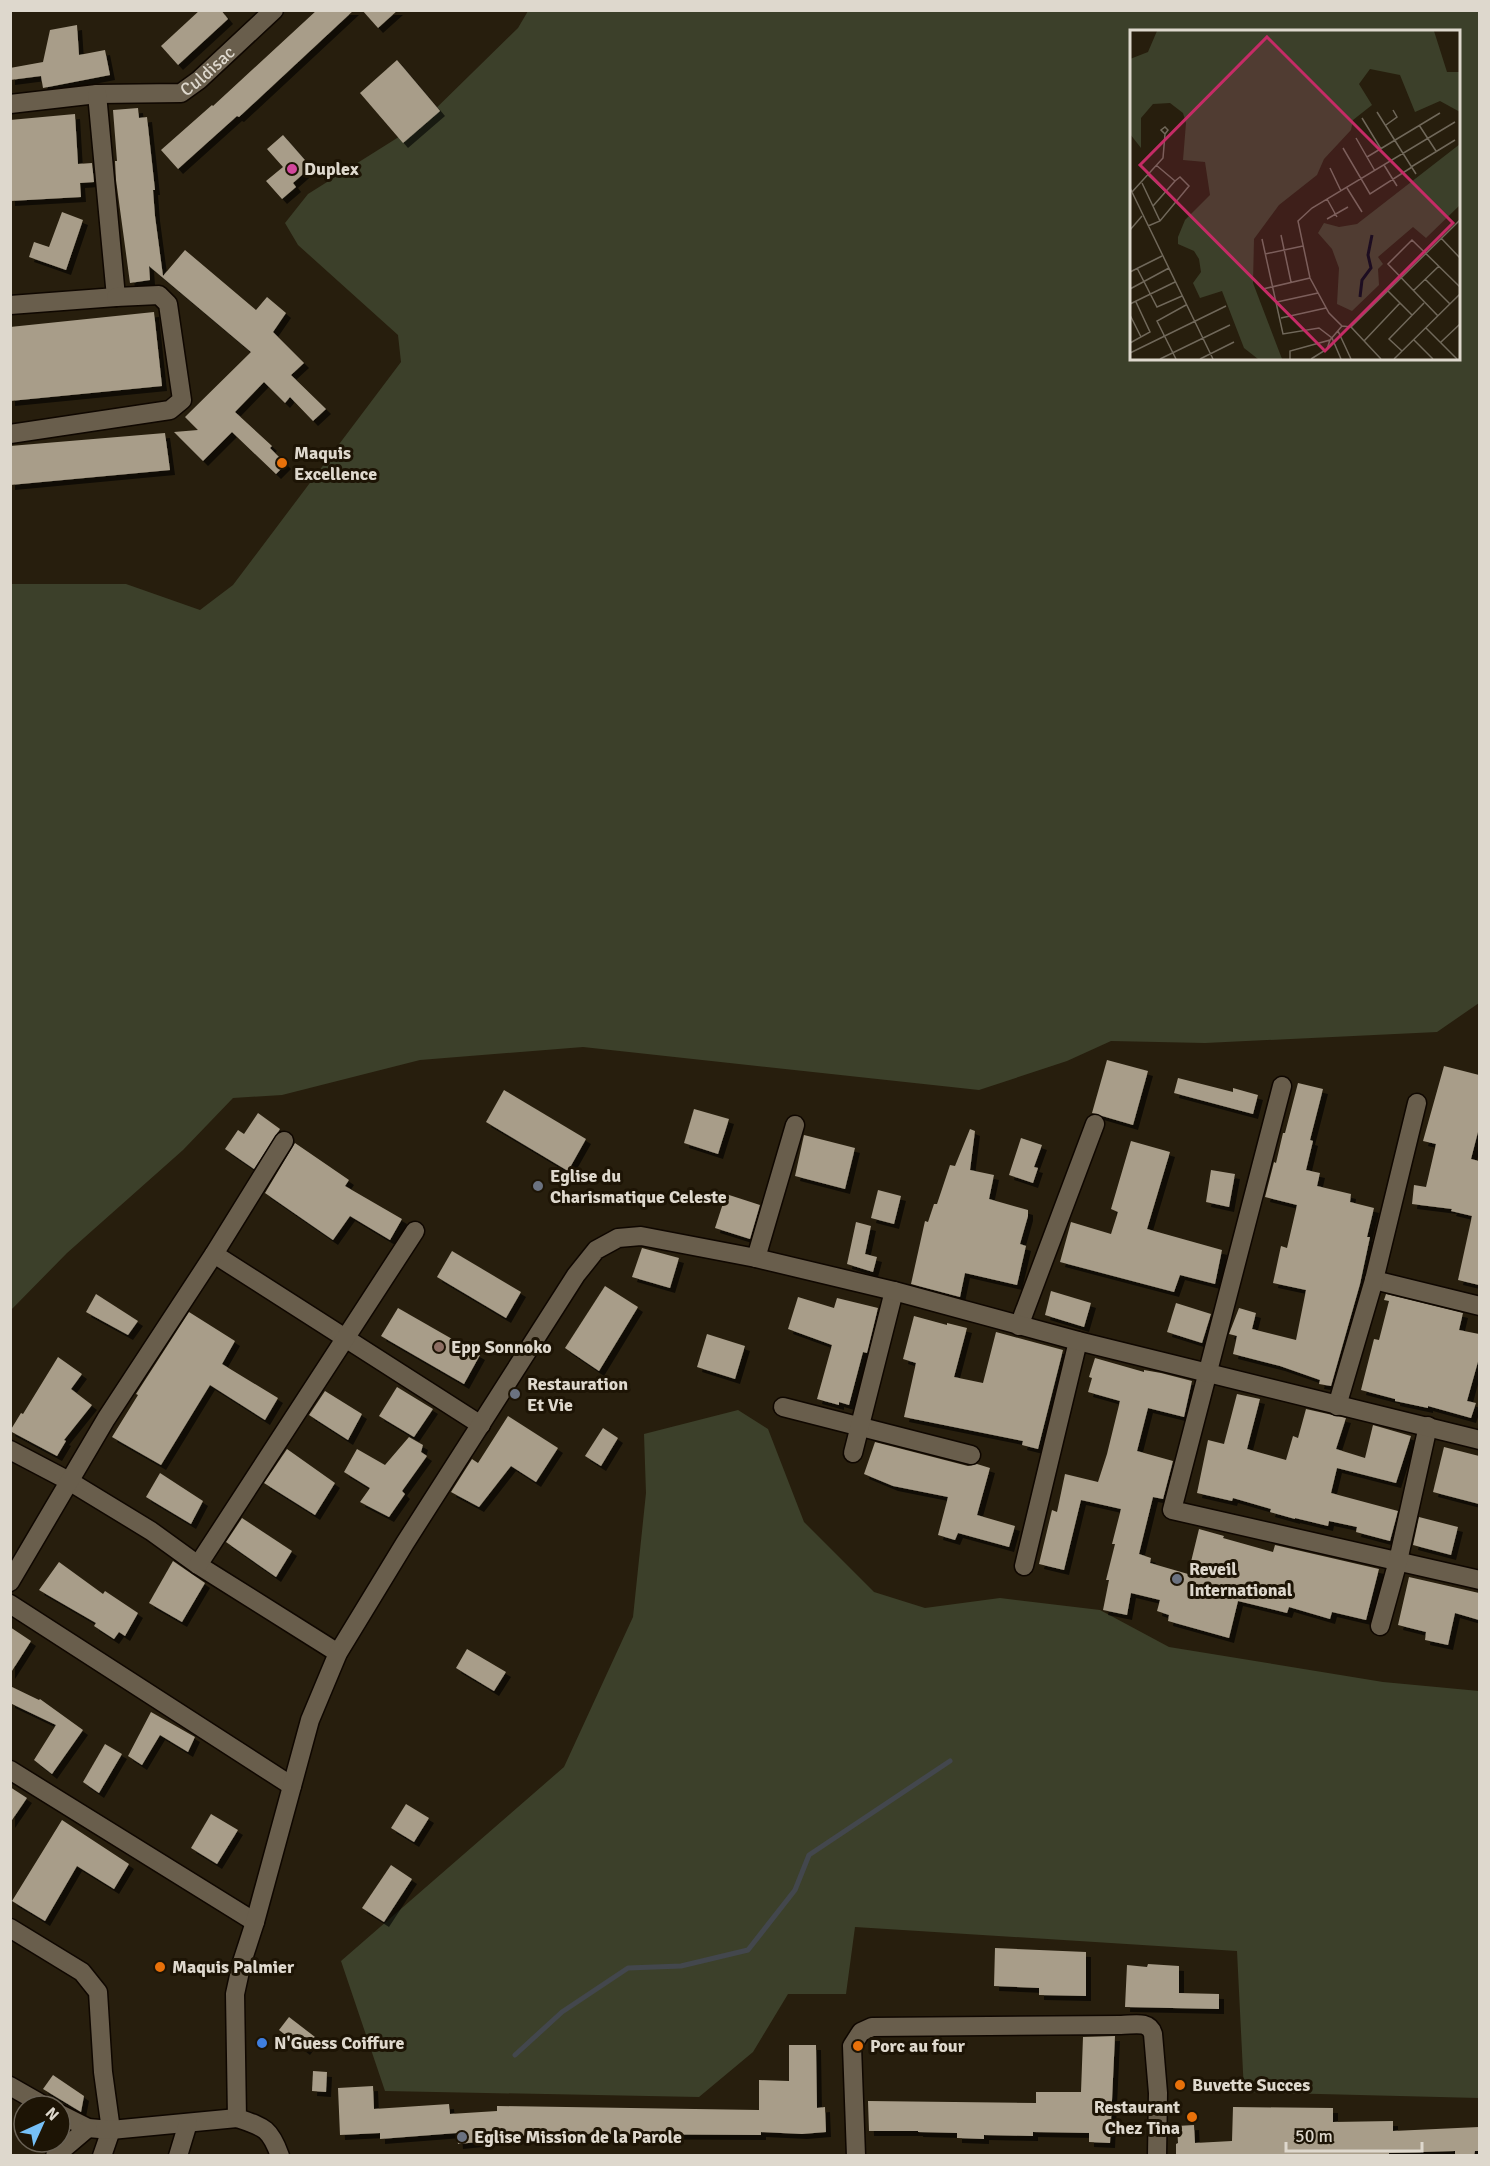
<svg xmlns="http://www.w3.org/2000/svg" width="1490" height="2166" font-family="Signika,sans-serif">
	<defs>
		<filter id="shadow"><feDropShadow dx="5" dy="5" stdDeviation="0" flood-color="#0009"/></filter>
	</defs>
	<rect width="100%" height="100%" fill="#271e0d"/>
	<g fill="#3c402a" fill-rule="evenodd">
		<path d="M528,11H1479V1003L1437,1032L1205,1043L1111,1041L1067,1061L979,1090L583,1047L420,1060L282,1095L233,1098L183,1150L67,1253L11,1310V584H126L200,610L233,585L401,362L398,335L298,245L285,223L308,194L421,123L518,28ZM1132,32H1458V358H1132Z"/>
		<path d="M738,1410L768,1429L804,1522L874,1592L925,1608L1000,1598L1100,1610L1169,1647L1383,1682L1479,1691V2098L1244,2092L1237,1951L855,1927L846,1994H788L753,2052L699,2097L385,2091L341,1961L564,1767L633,1617L646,1493L644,1434Z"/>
	</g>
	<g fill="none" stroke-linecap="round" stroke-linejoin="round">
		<path stroke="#43474d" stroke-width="5" d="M515,2055L562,2012L628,1968L681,1966L748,1950L795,1890L809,1855L950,1761"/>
	</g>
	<g fill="#a89d89" filter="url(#shadow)">
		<path d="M200,10H221L228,19L178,65L161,46Z"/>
		<path d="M317,10H354L239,117L237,116L178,169L161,150L212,105L213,106Z"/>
		<path d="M362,10H398L378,28Z"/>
		<path d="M77,25L79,55L105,50L110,75L43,88L41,76L10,80V68L43,62L50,30Z"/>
		<path d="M397,60L440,111L403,143L360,93Z"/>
		<path d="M138,108L139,118L147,117L155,190H153L155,216L163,276L185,250L256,310L267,297L286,313L273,332L304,363L291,375L326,409L313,421L290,397L285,403L264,382L235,412L272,446L270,448L286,464L276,474L232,432L203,461L174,432L198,430L185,417L251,352L149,266L150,280L130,283L116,180L115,161H117L113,110Z"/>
		<path d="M75,114L78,164L92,163L94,182L80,183L81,197L10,201V120Z"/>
		<path d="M283,135L311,167L293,183L296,187L282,199L266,181L283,167L267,149Z"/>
		<path d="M62,212L83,220L66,270L29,257L34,242L49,247Z"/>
		<path d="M154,312L162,386L10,401V327Z"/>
		<path d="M165,433L170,470L10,485V446Z"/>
		<path d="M1107,1060L1148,1071L1133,1125L1092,1113Z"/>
		<path d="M1444,1066L1479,1075V1128L1471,1159L1479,1161V1285L1458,1280L1472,1216L1451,1211L1452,1209L1412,1204L1414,1185L1426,1187L1436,1144L1423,1141Z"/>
		<path d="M1178,1078L1233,1092V1088L1258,1095L1253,1114L1174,1093Z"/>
		<path d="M1298,1083L1323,1089L1310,1140L1313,1141L1306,1170L1320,1173L1317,1186L1351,1194L1350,1202L1374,1208L1367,1237H1370L1360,1284L1331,1386L1319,1384L1320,1380L1280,1366L1233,1354L1237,1336L1229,1334L1239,1308L1256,1313L1252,1329L1296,1340L1306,1290L1273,1283L1281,1246L1287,1248L1297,1205L1265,1197L1274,1162L1276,1163L1283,1133H1285Z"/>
		<path d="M504,1090L586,1139L568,1171L486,1122Z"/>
		<path d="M694,1109L729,1119L718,1154L684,1143Z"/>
		<path d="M258,1113L280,1129L254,1169L225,1149L238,1130L244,1134Z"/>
		<path d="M970,1129L975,1131L970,1170L994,1175L989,1199L1028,1210V1216L1020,1244L1026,1246L1017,1285L965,1273L960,1297L911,1284L925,1221L928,1222L934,1204H937L950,1165L955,1166Z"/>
		<path d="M804,1135L855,1148L845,1189L795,1176Z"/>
		<path d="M1021,1138L1042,1145L1034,1167L1038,1168L1033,1183L1009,1175Z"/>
		<path d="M1131,1141L1170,1152L1147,1229L1222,1250L1215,1284L1180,1275L1174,1292L1060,1262L1071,1222L1111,1234L1118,1212L1111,1209Z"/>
		<path d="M295,1143L349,1180L345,1186L402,1219L390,1240L350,1216L333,1240L265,1193Z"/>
		<path d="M1211,1170L1235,1174L1229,1207L1206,1202Z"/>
		<path d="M878,1190L901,1196L894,1224L871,1218Z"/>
		<path d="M726,1194L760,1205L750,1239L715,1228Z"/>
		<path d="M856,1222L871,1226L865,1254L877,1257L873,1272L847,1264Z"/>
		<path d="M642,1248L679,1258L670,1288L632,1277Z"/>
		<path d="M452,1251L521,1292L506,1318L437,1277Z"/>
		<path d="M605,1286L638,1307L599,1371L565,1348Z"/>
		<path d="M1051,1291L1091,1303L1084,1327L1045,1315Z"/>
		<path d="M96,1294L138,1321L128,1335L86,1312Z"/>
		<path d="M1386,1294L1463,1313L1459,1330L1479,1334V1358L1467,1401L1476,1403L1471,1418L1428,1406V1408L1395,1401V1399L1361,1390L1374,1339L1379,1340L1389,1301L1384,1300Z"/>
		<path d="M798,1297L834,1308L837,1298L878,1308L867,1353L863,1352L849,1405L839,1402V1405L817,1399L832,1345L788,1329Z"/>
		<path d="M1176,1303L1211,1314L1202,1343L1167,1332Z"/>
		<path d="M398,1308L480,1355L464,1384L381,1336Z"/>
		<path d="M189,1312L235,1341L222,1364L278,1398L265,1420L210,1385L161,1465L112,1437L138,1395L136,1394Z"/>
		<path d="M914,1316L947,1325V1323L967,1328L954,1377L983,1383L996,1332L1063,1350L1038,1449L1022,1445L1023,1441L904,1417L916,1363L903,1359Z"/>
		<path d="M707,1334L745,1346L735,1379L697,1367Z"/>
		<path d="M58,1357L82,1374L71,1389L92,1405L64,1440L66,1441L57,1456L10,1431L21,1413L23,1414Z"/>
		<path d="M1095,1358L1144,1372V1370L1161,1373L1192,1381L1184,1417L1148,1408L1137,1451L1173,1461L1163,1499L1153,1497L1139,1554L1151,1558L1150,1563L1188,1574L1199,1529L1224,1536L1223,1538L1273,1552L1275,1545L1379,1569L1366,1620L1332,1612L1330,1619L1289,1607L1287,1613L1238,1601L1229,1638L1168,1621L1169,1615L1157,1611L1160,1600L1131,1593L1127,1615L1103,1610L1109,1580H1106L1115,1544H1112L1121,1509L1081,1500L1064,1570L1039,1564L1052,1510L1057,1512L1065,1474L1098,1482L1107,1454L1120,1401L1088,1392L1092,1378L1089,1377Z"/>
		<path d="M397,1387L433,1409L414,1437L379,1416Z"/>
		<path d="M325,1391L362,1414L348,1440L309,1415Z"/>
		<path d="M1237,1394L1260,1399L1247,1449L1286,1460L1293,1436L1298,1438L1306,1409L1346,1418L1336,1449L1365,1458L1373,1425L1411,1436L1396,1483L1337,1468L1331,1493L1398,1511L1390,1541L1356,1532L1357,1527L1329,1521L1328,1526L1295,1518V1519L1270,1512L1271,1509L1233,1498L1232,1501L1197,1493L1208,1440L1224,1444Z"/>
		<path d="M508,1416L558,1448L536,1482L511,1466L479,1507L451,1492L472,1459L478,1463Z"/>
		<path d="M603,1428L618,1438L601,1466L585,1456Z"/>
		<path d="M409,1437L423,1445L421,1452L427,1456L402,1491L405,1494L389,1517L360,1502L370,1488L344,1472L357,1449L385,1465Z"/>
		<path d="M875,1442L968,1466L977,1464L990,1468L977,1515L1015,1526L1009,1547L958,1533L955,1540L938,1535L948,1497L893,1486L864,1474Z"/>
		<path d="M1444,1447L1479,1456V1504L1433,1492Z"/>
		<path d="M287,1449L335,1483L315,1515L264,1483Z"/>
		<path d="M160,1473L203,1501L191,1524L146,1497Z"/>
		<path d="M1419,1517L1458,1527L1451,1555L1413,1545Z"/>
		<path d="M242,1518L292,1551L276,1577L226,1542Z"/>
		<path d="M173,1561L205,1583L182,1622L149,1603Z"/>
		<path d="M59,1562L103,1594L105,1591L138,1613L125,1636L119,1632L114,1639L94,1626L96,1623L39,1590Z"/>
		<path d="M1409,1577L1479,1593V1620L1455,1613L1448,1645L1425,1640L1426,1632L1398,1625Z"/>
		<path d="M10,1627L31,1641L10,1674Z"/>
		<path d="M467,1649L506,1672L494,1691L456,1668Z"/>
		<path d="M10,1686L39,1700L40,1699L83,1730L52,1774L34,1760L56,1725L10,1703Z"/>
		<path d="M151,1712L195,1737L188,1752L160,1735L142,1765L128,1756Z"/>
		<path d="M105,1744L122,1754L99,1793L83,1782Z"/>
		<path d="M10,1787L27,1798L10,1823Z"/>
		<path d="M406,1804L429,1818L414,1842L391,1828Z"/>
		<path d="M211,1814L238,1830L217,1864L191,1848Z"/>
		<path d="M62,1820L129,1864L114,1889L77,1866L45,1921L12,1901Z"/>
		<path d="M391,1865L412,1879L384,1922L362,1908Z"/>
		<path d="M995,1948L1086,1952V1996L1039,1995V1988L994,1986Z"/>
		<path d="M1148,1964L1179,1966V1993L1219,1994V2009L1125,2007L1127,1965L1147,1967Z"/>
		<path d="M289,2017L315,2037L305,2050L279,2030Z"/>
		<path d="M1115,2036L1110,2143L1089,2142V2133L1033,2132V2136L984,2135V2139L957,2138V2133L918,2132V2131H869L868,2101L1036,2103V2092H1081L1083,2037Z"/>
		<path d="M789,2045H816L817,2108L825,2107L826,2132L802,2134L761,2132V2135L579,2134V2138L477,2134L478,2142L458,2144L457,2133L380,2139V2133L340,2135L338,2088L373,2086L374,2109L449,2104L450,2114L497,2111V2106L759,2110V2080L789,2081Z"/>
		<path d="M313,2071L327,2072L326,2092L312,2091Z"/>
		<path d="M53,2075L84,2096L81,2112L43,2089Z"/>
		<path d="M1233,2107L1333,2108V2122L1393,2121V2131L1479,2127V2151H1475L1474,2156H1455V2151L1389,2153V2156H1176V2144L1178,2143L1177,2126L1194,2125L1195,2143L1232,2141Z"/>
	</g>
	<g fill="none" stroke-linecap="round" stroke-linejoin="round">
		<defs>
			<g id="minor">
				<path id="s1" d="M10,104L97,94L181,93L199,80L274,10"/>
				<path d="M10,305L116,297L97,94"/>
				<path d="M10,434L170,410L182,400L168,304L159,295L116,297"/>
				<path d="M1282,1086L1172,1510L1480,1580"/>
				<path d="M214,1254L481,1425"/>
				<path d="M756,1258L795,1125"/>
				<path d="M1374,1280L1480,1306"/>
				<path d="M1019,1326L1095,1124"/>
				<path d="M1337,1406L1374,1280L1417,1103"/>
				<path d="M783,1407L971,1455"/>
				<path d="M10,1450L69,1481L151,1531L198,1565L338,1653"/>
				<path d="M853,1453L894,1291"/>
				<path d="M198,1565L415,1231"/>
				<path d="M1024,1566L1078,1341"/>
				<path d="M10,1582L106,1419L214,1254L284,1141"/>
				<path d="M10,1604L292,1786"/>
				<path d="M1380,1626L1398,1561L1428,1426"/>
				<path d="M10,1770L255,1922"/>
				<path d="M10,1928L82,1972L98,1992L103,2072L111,2130L102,2156"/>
				<path d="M10,2086L45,2106"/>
				<path d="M60,2114L88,2128L111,2130L237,2118"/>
				<path d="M55,2156L88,2128"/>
				<path d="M178,2156L188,2123"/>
				<path d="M280,2156C270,2128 264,2127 237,2118L235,1994L242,1962L255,1922L310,1720L338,1653L405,1543L576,1275L596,1250L618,1238L641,1236L756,1258L894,1291L1078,1341L1480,1440"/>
				<path d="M856,2156L852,2046L861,2032L872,2027L1121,2025C1133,2025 1149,2020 1153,2034L1158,2093L1157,2156"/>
			</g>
		</defs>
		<use href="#minor" stroke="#0f0700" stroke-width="21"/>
		<use href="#minor" stroke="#695e4c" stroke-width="18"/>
	</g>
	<circle fill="#d1479c" stroke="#1d1405" stroke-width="2" cx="292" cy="169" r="6"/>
	<g fill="#e8710a" stroke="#1d1405" stroke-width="2">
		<circle cx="282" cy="463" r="6"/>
		<circle cx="160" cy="1967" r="6"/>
		<circle cx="858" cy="2046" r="6"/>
		<circle cx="1180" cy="2085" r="6"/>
		<circle cx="1192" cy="2117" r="6"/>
	</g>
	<g fill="#6b7280" stroke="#1d1405" stroke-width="2">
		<circle cx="538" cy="1186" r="6"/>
		<circle cx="515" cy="1394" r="6"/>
		<circle cx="1177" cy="1579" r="6"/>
		<circle cx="462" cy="2137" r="6"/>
	</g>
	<circle fill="#8d6e63" stroke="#1d1405" stroke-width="2" cx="439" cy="1347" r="6"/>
	<circle fill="#3f7fe0" stroke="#1d1405" stroke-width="2" cx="262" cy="2043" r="6"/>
	<g text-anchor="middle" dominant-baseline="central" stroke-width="6" stroke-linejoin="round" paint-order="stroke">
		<g font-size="18" fill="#ded8cd" stroke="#1d1405">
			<text stroke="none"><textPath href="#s1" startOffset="206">Culdisac</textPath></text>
		</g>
		<g font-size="18" font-weight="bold" fill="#ded8cd" stroke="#1d1405" text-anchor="start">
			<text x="304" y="169">Duplex</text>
			<text x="294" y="453">Maquis<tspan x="294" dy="21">Excellence</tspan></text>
			<text x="550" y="1176">Eglise du<tspan x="550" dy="21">Charismatique Celeste</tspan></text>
			<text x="451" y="1347">Epp Sonnoko</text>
			<text x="527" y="1384">Restauration<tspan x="527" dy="21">Et Vie</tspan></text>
			<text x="1189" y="1569">Reveil<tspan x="1189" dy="21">International</tspan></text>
			<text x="172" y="1967">Maquis Palmier</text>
			<text x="274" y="2043">N'Guess Coiffure</text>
			<text x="870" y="2046">Porc au four</text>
			<text x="1192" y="2085">Buvette Succes</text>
			<text x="1180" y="2107" text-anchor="end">Restaurant<tspan x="1180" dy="21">Chez Tina</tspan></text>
			<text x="474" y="2137">Eglise Mission de la Parole</text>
		</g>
	</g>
	<g transform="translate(1130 30)">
		<rect width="330" height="330" fill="#271e0d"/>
		<path d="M27,1H304L317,42H330V82L310,71L285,82L270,45L240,39L229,54L242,75L223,90L221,100L194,129L187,145L149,175L124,209L123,253L152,329H128L114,318L92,261L70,268L63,253L71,242L69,229L64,221L48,214V207L55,190L80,165L75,132L53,130L56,93L53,83L40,73L23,74L11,88V118L0,104V29L18,22ZM330,114V175L296,208L283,197L248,227L253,234L248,239L249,255L222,281L207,274L209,238L202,219L188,203L194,193L209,197L227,194Z" fill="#3c402a"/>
		<path fill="none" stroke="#000916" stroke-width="3" d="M230,267L232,250L241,238L238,225L242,205"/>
		<path fill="none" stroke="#70685a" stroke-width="1.5" d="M247,82L286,144M232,88L251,119M256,95L267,87L263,80M289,95L306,121M226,108L245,141M213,118L240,164L282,137M237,127L310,83M254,135L267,156M281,137L325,110M200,138L211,161M18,145L36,162M12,153L30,191M0,158L83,329M217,158L232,182M2,162L33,128L35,104L38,100L35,97L31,100L35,104M197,169L207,187M23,176L45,151L26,135M197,189L218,177M18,196L30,191L59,156L50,147L45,151M0,200L12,186M151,205L161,252M311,208L330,228M132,209L153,304L189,298L202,308L211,329M135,224L173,216M7,238L27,277L52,266M0,242L32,226M295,249L320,274M0,259L39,238M133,259L180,248M258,261L282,285M283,261L309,236M147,272L188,263M0,274L45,252M0,285L11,307M308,286L258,234L282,210L330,257M151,288L196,278M221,297L330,190M296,298L327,329M208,301L221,329M284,310L303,329M234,311L270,273M311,312L330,294M0,313L20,302L6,272M272,321L259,309L294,273M0,323L96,276M30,329L100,295M46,329L27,291L56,275M70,329L104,312M160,329V321L200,310L212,296M181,329L197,319L200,310M251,329L221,297L212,296L199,283L180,248L168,191L182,178L325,92M264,329L330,264"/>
		<path fill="#c52b66" fill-opacity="0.15" stroke="#c52b66" stroke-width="3" d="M137,7L323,193L195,321L10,135Z"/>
		<rect width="330" height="330" fill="none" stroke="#ded8cd" stroke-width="3"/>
	</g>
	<rect width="1490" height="2166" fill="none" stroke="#ded8cd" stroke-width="24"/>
	<g transform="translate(42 2124) rotate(45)"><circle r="28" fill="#1d1405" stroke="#6a6255" stroke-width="1.5"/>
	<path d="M0-4.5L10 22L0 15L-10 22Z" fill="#76c0f7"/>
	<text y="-9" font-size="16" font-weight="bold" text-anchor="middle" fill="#ded8cd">N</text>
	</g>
	<path d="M1286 2142v9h136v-9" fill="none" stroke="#ded8cd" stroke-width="3"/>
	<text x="1295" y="2142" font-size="18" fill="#ded8cd" stroke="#1d1405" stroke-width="4.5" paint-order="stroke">50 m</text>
</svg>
